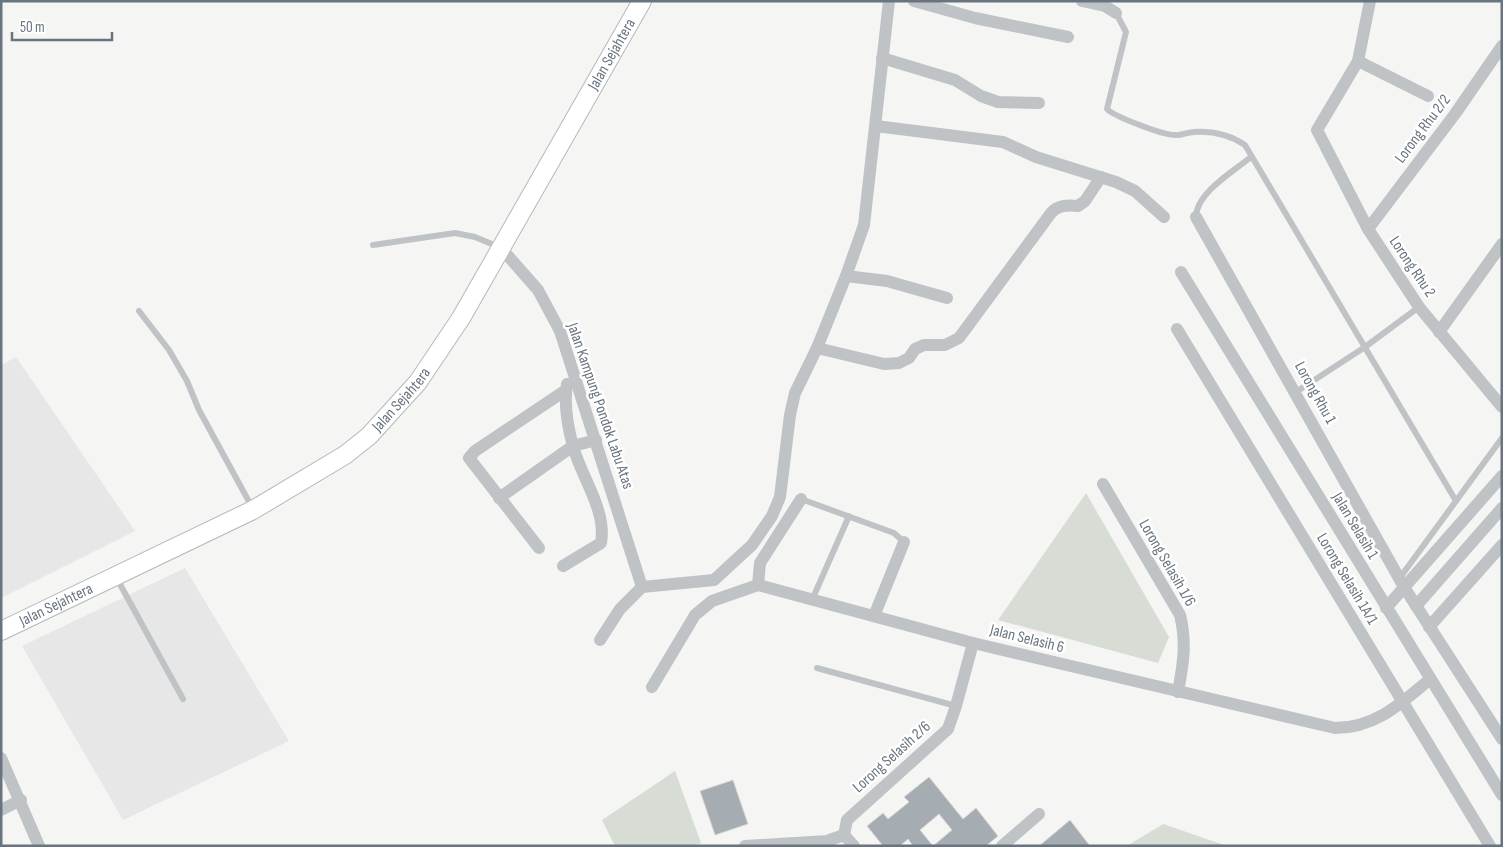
<svg xmlns="http://www.w3.org/2000/svg" width="1503" height="847" font-family="'Sofia Sans Condensed',sans-serif">
	<rect width="100%" height="100%" fill="#f5f6f3"/>
	<g fill="#e6e7e6">
		<path d="M16,357L135,531L1,598V365Z"/>
		<path d="M185,568L289,741L123,820L22,646Z"/>
	</g>
	<g fill="#d7dcd4">
		<path d="M1086,493L1169,637L1158,663L998,620Z"/>
		<path d="M675,771L701,843L694,846H615L602,820Z"/>
		<path d="M1163,824L1227,846H1127Z"/>
	</g>
	<g fill="#a6adb2" stroke="#d7d7d5" fill-rule="evenodd">
		<path d="M929,777L963,819L976,808L998,836L986,846H913L908,839L900,846H883L867,826L883,813L888,819L909,802L904,797ZM939,814L952,830L933,846L920,830Z"/>
		<path d="M733,780L748,824L715,835L700,791Z"/>
		<path d="M1070,820L1090,846H1039L1057,831Z"/>
	</g>
	<g fill="none" stroke-linecap="round" stroke-linejoin="round">
		<defs>
			<g id="secondary">
				<path id="s1" d="M1,631L253,510L345,455L369,436L418,382L461,318L642,1"/>
			</g>
		</defs>
		<use href="#secondary" stroke="#b4b8bc" stroke-width="20"/>
		<g stroke="#bfc3c6" stroke-width="6">
			<path d="M1116,13L1126,32L1107,109C1115,117 1163,135 1175,135C1181,136 1187,132 1194,132C1211,131 1230,135 1245,145L1456,501"/>
			<path d="M1196,217C1196,193 1234,171 1251,157"/>
			<path d="M373,245L455,233L475,237L499,247"/>
			<path d="M139,311L169,350L187,381L199,410L253,509"/>
			<path d="M1296,392L1365,347L1419,307"/>
			<path d="M801,499L894,533L904,542"/>
			<path d="M116,577L183,699"/>
			<path d="M1399,579L1502,438"/>
			<path d="M812,600L849,516"/>
			<path d="M817,668L956,706"/>
		</g>
		<g stroke="#bfc3c6" stroke-width="12">
			<path d="M914,1L975,18L1068,37"/>
			<path d="M1082,1L1105,6L1116,13"/>
			<path d="M1370,1L1358,61L1317,130L1368,229L1419,307L1502,407"/>
			<path d="M882,58L955,80L981,96L998,102L1039,103"/>
			<path d="M1358,61L1428,96"/>
			<path d="M876,126L1003,142L1036,157L1116,182L1135,191L1164,217"/>
			<path d="M1196,217L1404,587L1502,739"/>
			<path d="M1368,229L1455,114L1502,46"/>
			<path d="M501,248L538,290L560,331L642,587"/>
			<path d="M1181,272L1502,795"/>
			<path d="M846,276L887,281L947,298"/>
			<path d="M1177,329L1490,846"/>
			<path d="M1439,332L1502,244"/>
			<path d="M817,348L884,364L899,363L909,358L915,349L924,345H945L959,338L1051,213C1058,205 1067,205 1078,206L1085,201L1101,177"/>
			<path d="M1103,484L1180,615C1187,643 1183,665 1178,692"/>
			<path d="M499,498L573,446L596,440"/>
			<path d="M539,548L469,458L475,451L566,390"/>
			<path d="M563,566L601,543C607,510 581,477 573,446C568,428 564,403 567,384"/>
			<path d="M758,585L760,563L801,499"/>
			<path d="M642,587L714,580L752,545L772,516L780,497L790,415L795,393L817,348L846,276L864,225L889,1"/>
			<path d="M1416,606L1502,508"/>
			<path d="M1386,608L1502,476"/>
			<path d="M874,616L904,542"/>
			<path d="M1429,627L1502,545"/>
			<path d="M600,640L620,609L642,587"/>
			<path d="M652,687L695,615L712,601L758,585L973,643L1335,728C1375,728 1400,704 1429,680"/>
			<path d="M1,758L39,846"/>
			<path d="M1,810L21,800"/>
			<path d="M745,846L827,841L844,835"/>
			<path d="M854,846L844,835L847,820L948,729L956,706L973,643"/>
			<path d="M1002,846L1039,814"/>
		</g>
		<use href="#secondary" stroke="#fff" stroke-width="18"/>
	</g>
	<g text-anchor="middle" dominant-baseline="central" stroke-width="5" stroke-linejoin="round" paint-order="stroke">
		<g font-size="16" fill="#687580" stroke="#fff">
			<text stroke="none"><textPath href="#s1" startOffset="871">Jalan Sejahtera</textPath></text>
			<text transform="translate(1423 129) rotate(-53)">Lorong Rhu 2/2</text>
			<text transform="translate(1412 267) rotate(56)">Lorong Rhu 2</text>
			<text transform="translate(1315 393) rotate(61)">Lorong Rhu 1</text>
			<text stroke="none"><textPath href="#s1" startOffset="466">Jalan Sejahtera</textPath></text>
			<text transform="translate(600 406) rotate(71)">Jalan Kampung Pondok Labu Atas</text>
			<text transform="translate(1355 526) rotate(59)">Jalan Selasih 1</text>
			<text transform="translate(1167 563) rotate(60)">Lorong Selasih 1/6</text>
			<text transform="translate(1347 579) rotate(59)">Lorong Selasih 1A/1</text>
			<text stroke="none"><textPath href="#s1" startOffset="61">Jalan Sejahtera</textPath></text>
			<text transform="translate(1027 639) rotate(14)">Jalan Selasih 6</text>
			<text transform="translate(892 757) rotate(-42)">Lorong Selasih 2/6</text>
		</g>
	</g>
	<rect width="1503" height="847" fill="none" stroke="#687580" stroke-width="5"/>
	<path d="M12 32v8h100v-8" fill="none" stroke="#687580" stroke-width="2.5"/>
	<text x="20" y="32" font-size="15" fill="#687580" stroke="#ffffff" stroke-width="4" paint-order="stroke">50 m</text>
</svg>
